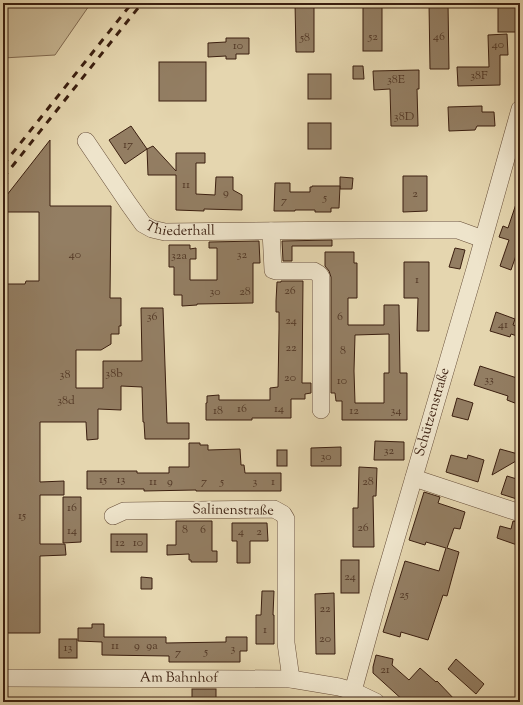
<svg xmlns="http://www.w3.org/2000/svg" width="523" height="705" font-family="'Sorts Mill Goudy',serif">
	<rect width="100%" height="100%" fill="#e5d6af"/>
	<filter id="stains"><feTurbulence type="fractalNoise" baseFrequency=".005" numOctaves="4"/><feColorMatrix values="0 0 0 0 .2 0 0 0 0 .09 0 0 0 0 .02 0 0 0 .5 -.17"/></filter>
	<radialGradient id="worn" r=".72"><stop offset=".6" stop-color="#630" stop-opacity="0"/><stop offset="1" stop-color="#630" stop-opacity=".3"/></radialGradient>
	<path fill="#c8b794" stroke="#826b52" d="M3,3H91L55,55L3,58Z"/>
	<g fill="#937e63" stroke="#3b1f10" fill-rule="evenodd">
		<path d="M295,3H314V52H296Z"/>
		<rect x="363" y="3" width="19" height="48"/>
		<path d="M429,3H448L449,69H430Z"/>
		<rect x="498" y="3" width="19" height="29"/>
		<path d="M507,34L508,55H500V85L458,86L457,67H489L488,35Z"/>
		<path d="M226,38H249V54H236V59H226V56L208,57V43L226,42Z"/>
		<rect x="159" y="62" width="47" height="39"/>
		<path d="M353,66H363L364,79H353Z"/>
		<path d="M419,70V89H417L418,126H391L390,89L374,90L373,71Z"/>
		<rect x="308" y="74" width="23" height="25"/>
		<path d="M482,106V112H494L495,126H477L475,130L449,131L448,107Z"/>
		<rect x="308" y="123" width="23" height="26"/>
		<path d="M131,126L147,149L125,164L109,140Z"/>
		<path d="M50,140V206H111L110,298H121V326H119V334H111V344L101,350H76V388H103V361H142L141,308H163L167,423H189V439H145L144,422H143L142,387L121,386V410L98,409V439L87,440L86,422H40V482L64,481V495H40V544H65L66,555L40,556V633H3V284H25L26,281H39V212H3V200Z"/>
		<path d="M153,146L176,171V153H205V163H196V194L215,195L216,177H233V190L242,195V210L204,209V211L176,210V175H148L147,149Z"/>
		<path d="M403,176H427V211L403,212Z"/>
		<path d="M340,177L353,178L352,189H340Z"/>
		<path d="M275,183H290V192H310V187H312V186H340L339,208H331V212H315V210H295V211H274Z"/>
		<path d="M518,198L520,199V244L511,270L500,266L509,240L499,237L503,226L508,228Z"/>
		<path d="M332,240V246H292V261H283L282,241Z"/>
		<path d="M259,241L260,263H253V303L197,304V305L182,306V295H174V267H169V245H190V249L196,248V259H190V280H217V248H209V242Z"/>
		<path d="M455,248L465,250L460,269L449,267Z"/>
		<path d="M325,252H354V263H357V298H348V325H384V305H399L400,373H407V420H342V401H336L335,393H331V277L329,271L325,266ZM389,334V373H384V403H355L354,371L355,335Z"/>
		<path d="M404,262H429V331H417L418,298H404Z"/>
		<path d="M281,281H303L302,383H311V393L305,394V399H291V418H252V420H206V403H207V396L219,395V400H270V388L278,387L279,329V312H276V301L277,282H281Z"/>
		<path d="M496,312L515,319L513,325L520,327V337L511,334L510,337L490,331Z"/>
		<path d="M480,366L520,379V405L507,400L508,396L474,385Z"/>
		<path d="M457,398L473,403L468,420L452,416Z"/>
		<path d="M375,441L404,442V460H374Z"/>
		<path d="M189,443H200V445H208V450L240,449L241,465H244L245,473H281V491H196V490L144,491V489H87V471H137V473H169V467H189Z"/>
		<path d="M341,447V466H311V448Z"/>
		<path d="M500,449L518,454L516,461L492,475Z"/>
		<rect x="277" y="450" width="10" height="16"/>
		<path d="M451,455L467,459L468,455L484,460L478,482L446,472Z"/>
		<path d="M359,467L377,468L376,496H373L374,547H353V508H358Z"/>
		<path d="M507,476L520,480V500L501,494Z"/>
		<path d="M424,492L440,497L438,503L465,512L460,529L454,528L447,548L459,552L447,596L443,595L428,640L401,632L400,637L383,632L405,561L439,571L446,548L426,542L425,545L409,540Z"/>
		<path d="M63,497H81V542L63,543Z"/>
		<path d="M176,521H212V551H217V562H191V560H189V554L167,555V545H176Z"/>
		<path d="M513,521L520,523V546L497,538L500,526L511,529Z"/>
		<path d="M232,523H267L268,541H250V563H237V541H232Z"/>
		<rect x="111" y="534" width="36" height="18"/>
		<rect x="341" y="560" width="18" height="33"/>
		<path d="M141,577L152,578V589H141Z"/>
		<path d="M262,591H274L273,615H274V644H256V615H261Z"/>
		<path d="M334,593L335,654H316L315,594Z"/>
		<path d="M92,624H104V637H166V643L226,642V637H247V651H240V662H169V656L102,655V642L78,641V628H92Z"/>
		<rect x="59" y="639" width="18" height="19"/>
		<path d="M376,655L393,659L392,665L409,680L420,668L436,682L437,681L457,702H405L373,673V667Z"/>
		<path d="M456,659L484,684L476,694L448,669Z"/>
		<rect x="192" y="689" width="24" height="13"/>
	</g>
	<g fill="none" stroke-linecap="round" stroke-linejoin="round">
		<defs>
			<g id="minor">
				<path id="s1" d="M86,141L128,203L143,224L152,229L165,232L359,230H458L483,239"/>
				<path d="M271,231L273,270L276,271H314L319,274L321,277V410"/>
				<path d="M414,478L520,513"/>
				<path d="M113,516L124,511L274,509L283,514L286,519V643L291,679"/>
				<path id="s2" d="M3,678L291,679L339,687L353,691L376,702"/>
				<path id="s3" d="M353,691L380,593L475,269L520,109"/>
			</g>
		</defs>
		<use href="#minor" stroke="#664d38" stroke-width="18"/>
		<use href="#minor" stroke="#eee4cb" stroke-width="17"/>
		<g stroke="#3b1f10" stroke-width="3" stroke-dasharray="7 7" stroke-linecap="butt">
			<path d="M3,165L132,3"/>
			<path d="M3,178L142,3"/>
		</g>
	</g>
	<g text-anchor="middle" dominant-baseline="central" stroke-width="4" stroke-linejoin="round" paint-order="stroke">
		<g font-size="12" fill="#513725">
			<text x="373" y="37">52</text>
			<text x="439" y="37">46</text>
			<text x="305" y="38">58</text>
			<text x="498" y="45">40</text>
			<text x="238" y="46">10</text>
			<text x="479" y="76">38F</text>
			<text x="396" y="80">38E</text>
			<text x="404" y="117">38D</text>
			<text x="128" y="145">17</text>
			<text x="186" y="185">11</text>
			<text x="226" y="193">9</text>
			<text x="415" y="194">2</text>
			<text x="325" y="198">5</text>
			<text x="284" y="201">7</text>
			<text x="75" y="255">40</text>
			<text x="242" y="255">32</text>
			<text x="179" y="256">32a</text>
			<text x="417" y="280">1</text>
			<text x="290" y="291">26</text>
			<text x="215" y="292">30</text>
			<text x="245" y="292">28</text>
			<text x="152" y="317">36</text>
			<text x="340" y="317">6</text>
			<text x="291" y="321">24</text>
			<text x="503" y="325">41</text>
			<text x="291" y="348">22</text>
			<text x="343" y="351">8</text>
			<text x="114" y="374">38b</text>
			<text x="65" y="375">38</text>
			<text x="290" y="378">20</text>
			<text x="489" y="380">33</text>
			<text x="342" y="381">10</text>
			<text x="66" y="401">38d</text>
			<text x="242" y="409">16</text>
			<text x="279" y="409">14</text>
			<text x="218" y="411">18</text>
			<text x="354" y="411">12</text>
			<text x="396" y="411">34</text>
			<text x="389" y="451">32</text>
			<text x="326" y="457">30</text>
			<text x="103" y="480">15</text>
			<text x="121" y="480">13</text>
			<text x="153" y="482">11</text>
			<text x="170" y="482">9</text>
			<text x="204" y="482">7</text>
			<text x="222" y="482">5</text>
			<text x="255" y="482">3</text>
			<text x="273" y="482">1</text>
			<text x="368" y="482">28</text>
			<text x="72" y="508">16</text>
			<text x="22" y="516">15</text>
			<text x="363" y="528">26</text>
			<text x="185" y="530">8</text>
			<text x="203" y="530">6</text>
			<text x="72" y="531">14</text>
			<text x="241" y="532">4</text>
			<text x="259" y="532">2</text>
			<text x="120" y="543">12</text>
			<text x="138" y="543">10</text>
			<text x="350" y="577">24</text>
			<text x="404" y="595">25</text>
			<text x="325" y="609">22</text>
			<text x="265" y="630">1</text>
			<text x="325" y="639">20</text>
			<text x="115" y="646">11</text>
			<text x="137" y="646">9</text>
			<text x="152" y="646">9a</text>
			<text x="68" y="648">13</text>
			<text x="233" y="649">3</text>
			<text x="206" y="652">5</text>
			<text x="178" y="653">7</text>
			<text x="385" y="670">21</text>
		</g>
		<g font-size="14" fill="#3b1f10" stroke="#eee4cb">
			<text stroke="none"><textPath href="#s1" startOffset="139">Thiederhall</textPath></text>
			<text stroke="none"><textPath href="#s3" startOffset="290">Schützenstraße</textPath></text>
			<text transform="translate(233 511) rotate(1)">Salinenstraße</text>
			<text stroke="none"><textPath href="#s2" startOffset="176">Am Bahnhof</textPath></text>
		</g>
	</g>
	<rect width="523" height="705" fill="none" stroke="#e5d6af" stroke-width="16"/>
	<rect x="4" y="4" width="515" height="697" fill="none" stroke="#3b1f10" stroke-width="2"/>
	<rect x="8" y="8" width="507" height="689" fill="none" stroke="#3b1f10"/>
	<rect width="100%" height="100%" filter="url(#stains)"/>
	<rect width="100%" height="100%" fill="url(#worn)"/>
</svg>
